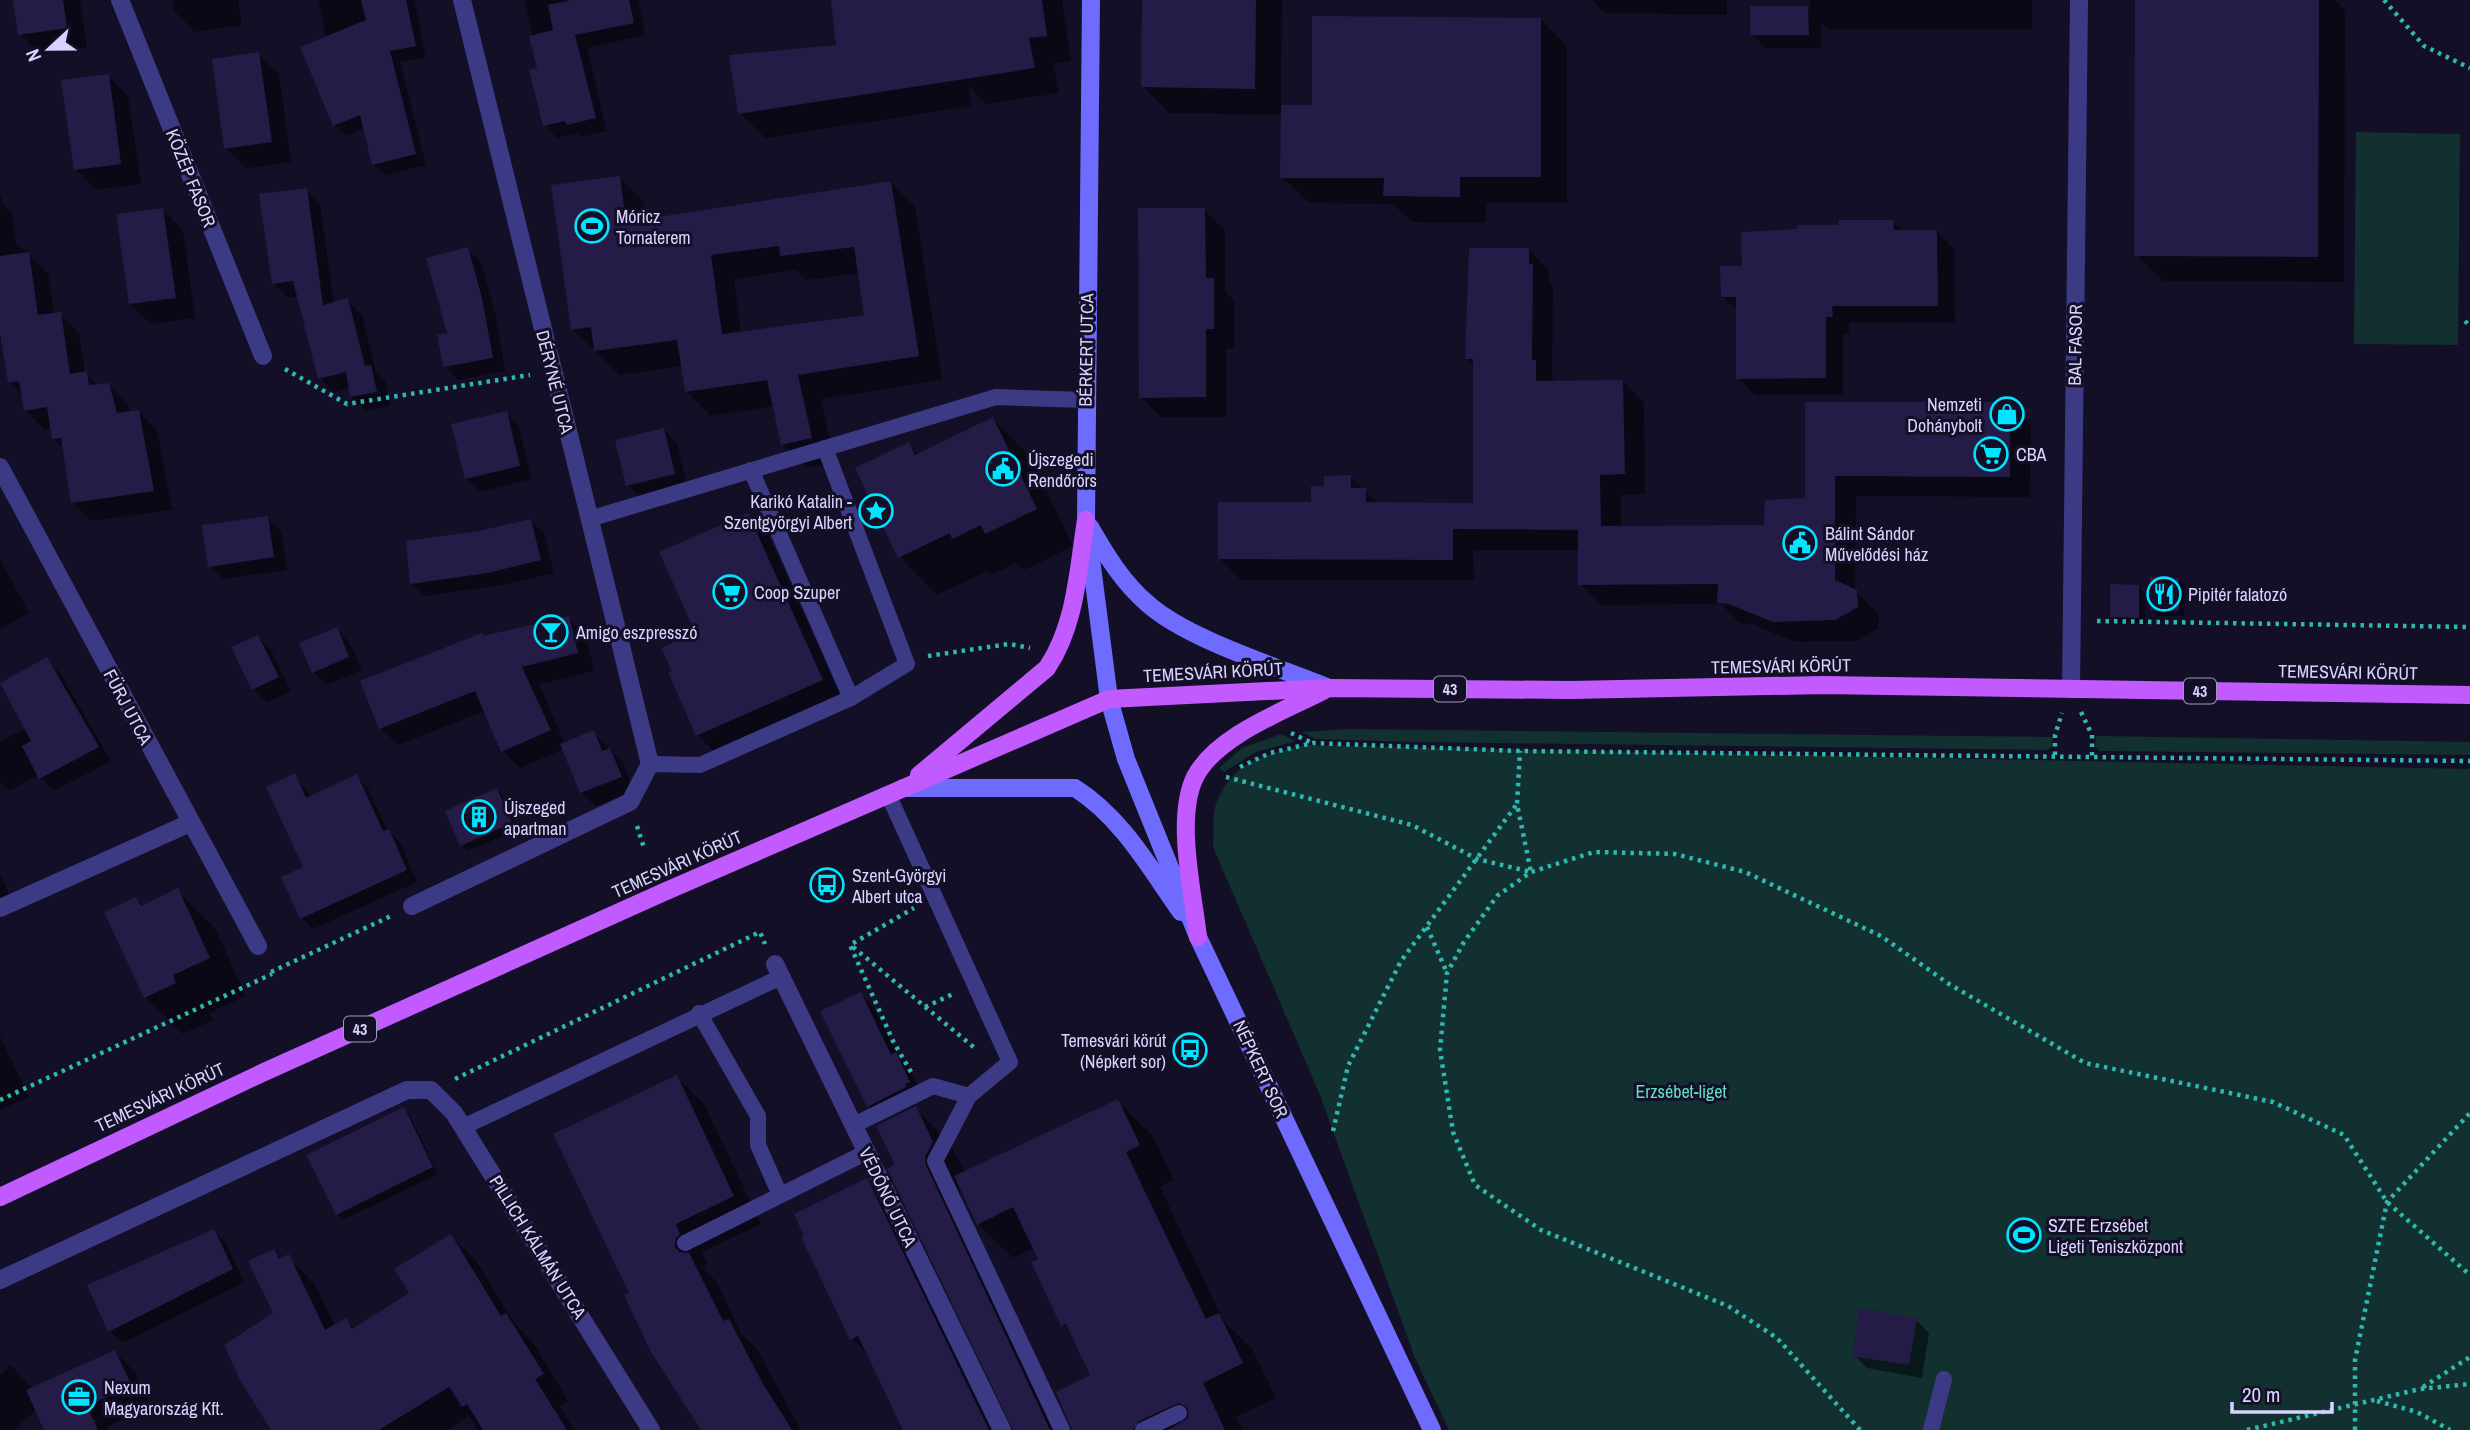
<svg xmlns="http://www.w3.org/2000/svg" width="2470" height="1430" font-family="'Archivo Narrow',sans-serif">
	<rect width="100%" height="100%" fill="#130f26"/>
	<g fill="#12302f">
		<path d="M2356,132L2460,134L2458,345L2354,344Z"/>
		<path d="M1348,729L2052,737V747L2047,750L1417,742L1315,739L1302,732Z"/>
		<path d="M1281,734L1296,741L1256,752L1224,772L1219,768L1242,748Z"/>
		<path d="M2096,736L2470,742V755L2099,751L2095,746Z"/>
		<path d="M1306,745L2470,769V1430H1449L1415,1358L1320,1095L1213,847C1214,834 1212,816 1216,804C1232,761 1266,754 1306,745Z"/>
	</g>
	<g fill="#0007" fill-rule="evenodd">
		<path d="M15,0H80L87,48L40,55L20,34Z"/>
		<path d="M173,0H238L242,25L195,32L174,11Z"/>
		<path d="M318,0H414L426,57L400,62L426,165L385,175L373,164L365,128L346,136L335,125L326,38Z"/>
		<path d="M524,0H638L645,35L587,48L607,131L581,137L577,133L557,138L545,125L540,69Z"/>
		<path d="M833,0H1062L1071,61L1053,63L1059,93L986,104L968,85L972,106L765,138L740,113L838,46Z"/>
		<path d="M1144,0H1282L1281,107H1314L1540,19L1567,46V203L1486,202V223L1412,222L1393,204L1309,203L1282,177V115L1169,113L1143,86Z"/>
		<path d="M1592,0H1727V15L1605,13Z"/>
		<path d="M1810,0H2032V29H1827L1821,23L1822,48H1765L1752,34L1808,8L1810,11Z"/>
		<path d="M2137,0H2335L2345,10L2344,282L2163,281L2136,255Z"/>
		<path d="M258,54L279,74L291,162L246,168L226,148Z"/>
		<path d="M108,76L128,96L141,184L96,190L76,170Z"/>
		<path d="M620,178L644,202L646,221L891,182L915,207L942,380L821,399L835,462L807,468L783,444L774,406L711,416L687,392L683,366L620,375L572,329ZM796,270L806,280L860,273L866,316L741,333L734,279Z"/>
		<path d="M306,190L320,204L334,304L347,300L362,315L376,373L385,381L390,406L366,411L352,397L350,388L334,393L320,378L299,296L288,298L274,283Z"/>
		<path d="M0,194L4,206L12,214L16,243L48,273L54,314H60L79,333L85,373L99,386L109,385L128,404L130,413L138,411L157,430L172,510L91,521L72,502L64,449L53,438L52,428L44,429L25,410L23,396L9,382L3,341H0Z"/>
		<path d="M163,210L183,230L195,318L151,324L130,304Z"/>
		<path d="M1204,210L1225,230V291L1234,300V349H1226V417H1161L1140,397Z"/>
		<path d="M1892,221L1902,231H1936L1954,249L1955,322L1849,323V334H1843V395H1755L1738,378V311L1723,297L1744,267L1840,227Z"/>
		<path d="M467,249L481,262L495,313L505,371L458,380L445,366Z"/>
		<path d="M1528,249L1549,270V283L1553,287L1552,378L1556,382L1623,381L1644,403L1645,494L1621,495V527L1766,526L1807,500V403L2009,404L2031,425L2030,497L1856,496L1855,591L1878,613L1879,628L1857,641L1795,642L1752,624L1740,623L1721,604L1601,605L1580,584V550H1473L1474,580H1241L1220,559L1313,504L1326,488L1350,477L1379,504H1475L1474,366L1467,359Z"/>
		<path d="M506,413L519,426L532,479L480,492L466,478Z"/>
		<path d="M993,419L1030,457L1073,546L1024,570L1016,563L991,575L987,571L937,595L900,557L909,445L919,455Z"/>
		<path d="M663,430L677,443L688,487L641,498L628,485Z"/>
		<path d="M748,515L768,535L842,700L718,756L698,735L670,673L698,633Z"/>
		<path d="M268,518L281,531L287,570L223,579L210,566Z"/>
		<path d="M531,520L544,534L554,573L503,585L425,596L411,583L479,533Z"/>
		<path d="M0,559L29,613L0,629Z"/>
		<path d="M2178,579L2185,586L2184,616H2158L2152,609Z"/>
		<path d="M2139,587L2145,593V623L2118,622L2112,616Z"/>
		<path d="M568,618L586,635L594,671L539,684L565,744L593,732L623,763L634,790L595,806L581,792L564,749L520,768L502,751L485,711L398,745L381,728L482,635L484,637Z"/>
		<path d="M336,629L350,643L362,670L327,685L313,672Z"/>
		<path d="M258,637L271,650L291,691L267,703L253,689Z"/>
		<path d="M46,660L60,673L111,761L54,791L39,775L9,791L0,782V741L26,728Z"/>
		<path d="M295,776L311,797L356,777L368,788L388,831L400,842L417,882L313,929L302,918L305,867Z"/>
		<path d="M497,790L503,796L517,829L468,851L462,845Z"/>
		<path d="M0,874L17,910L0,918Z"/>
		<path d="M177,891L215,928L246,996L209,1013L213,1020L183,1034L145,997L136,899L143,906Z"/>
		<path d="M860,994L874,1007L898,1057L909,1068L922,1095L882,1119L868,1106Z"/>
		<path d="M0,1036L29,1097L0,1110Z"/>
		<path d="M676,1077L704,1104L761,1224L702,1252L707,1262L703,1269L717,1282L741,1334L757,1349L801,1430H702L631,1293Z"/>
		<path d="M1117,1101L1152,1135L1174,1180L1160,1187L1223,1320L1253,1350L1276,1398L1236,1417L1242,1430H1073L1093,1376L1074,1337L1063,1325L1040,1260L1034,1248L1013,1258L978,1224L961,1188L959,1202L1067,1430H1013L897,1166L915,1108L950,1143L965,1173Z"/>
		<path d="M403,1109L409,1115L438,1174L343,1220L337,1214Z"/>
		<path d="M866,1181L901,1215L1006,1430H904L869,1356L852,1339Z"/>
		<path d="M214,1231L226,1243L244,1282L122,1343L110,1331Z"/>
		<path d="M451,1236L477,1262L514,1323L532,1341L568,1401L560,1406L574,1430H478L469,1416L447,1430H273L274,1251L282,1259L288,1257L314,1283L335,1326L345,1320L355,1329L412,1294Z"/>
		<path d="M1916,1320L1929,1333L1922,1378L1867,1368L1854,1355Z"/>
		<path d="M115,1352L135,1372L151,1406L106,1427L108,1430H46L37,1409L14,1430H0V1375L11,1365L32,1389Z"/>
	</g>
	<g fill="#241b47" fill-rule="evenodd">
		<path d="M13,0H63L67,28L18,35Z"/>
		<path d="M361,0H406L416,46L390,51L416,154L372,165L360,115L333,126L300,47L366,20Z"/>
		<path d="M571,0H629L634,23L575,35L596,118L567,125L565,121L543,126L529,70L537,68L529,36L553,30L548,5Z"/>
		<path d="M831,0H1042L1047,36L1029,38L1035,68L738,114L729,55L836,45Z"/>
		<path d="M1142,0H1256L1255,89L1141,87Z"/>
		<path d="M2135,0H2319L2318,257L2134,256Z"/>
		<path d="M1750,6H1808L1809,35H1750Z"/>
		<path d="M1312,16L1541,18V177H1460V197L1383,196L1384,178H1280L1281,105H1312Z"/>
		<path d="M259,52L272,142L224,149L212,59Z"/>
		<path d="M109,74L121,164L74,170L61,80Z"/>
		<path d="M620,176L626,222L891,181L919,356L798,375L812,438L781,445L767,380L685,392L677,340L594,351L591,327L571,330L551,185ZM779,246L780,256L854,247L864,315L722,334L711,255Z"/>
		<path d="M307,188L323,305L348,298L365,366L371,365L377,392L350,397L346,372L318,379L293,281L272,284L259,194Z"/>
		<path d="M163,208L176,298L129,304L116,214Z"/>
		<path d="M1138,208H1205L1206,278H1214V329H1206V397L1139,398Z"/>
		<path d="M1839,220H1893L1894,230H1937L1938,306H1832L1833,317H1826V378L1736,379V297H1721L1720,266H1742L1741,232L1797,229V225H1839Z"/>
		<path d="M468,247L482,298L493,358L443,367L437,335L447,333L426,258Z"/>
		<path d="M1469,248H1529V264H1533L1532,360H1536V381L1623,380L1625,474L1600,475L1601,526L1764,525L1765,500L1805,498V402H2010V477L1835,476V580L1857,590L1858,607L1835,620L1773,622L1729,604L1717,603L1718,584L1578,585V530L1453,529V560L1218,559V502H1311V486H1324V476L1351,475V488H1366V502L1473,503V359H1465Z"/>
		<path d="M29,252L38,315L61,312L70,374L87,371L89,385L109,383L117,413L139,410L154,491L71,503L61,438L52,439L47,407L24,411L19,381L8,383L0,334V256Z"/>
		<path d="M507,411L520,466L465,479L451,424Z"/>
		<path d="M993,417L1037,509L985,534L981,525L952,539L950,533L898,558L855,468L909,442L915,455Z"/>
		<path d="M664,428L675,474L626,486L615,440Z"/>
		<path d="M748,513L823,680L696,736L668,672L672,671L661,648L695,632L659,552Z"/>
		<path d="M268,516L274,557L208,567L202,525Z"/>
		<path d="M531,519L541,560L488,573L410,584L406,541L479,531Z"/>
		<path d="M2150,577L2179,578V611L2150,610Z"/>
		<path d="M2110,584L2139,585V618L2110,617Z"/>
		<path d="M569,616L578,653L522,667L551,730L501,752L475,691L379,729L360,681L482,633L483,636Z"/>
		<path d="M337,627L349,657L312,673L299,643Z"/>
		<path d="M258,635L279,677L252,690L231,647Z"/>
		<path d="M47,657L99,747L39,779L22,746L31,741L0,683Z"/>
		<path d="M594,730L602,751L610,748L622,777L580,793L560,744Z"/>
		<path d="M295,773L306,798L357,774L383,831L389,829L407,870L300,919L281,877L303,867L266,787Z"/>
		<path d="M497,788L512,823L460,846L445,811Z"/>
		<path d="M178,888L210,958L173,975L176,983L144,998L104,912L136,897L141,906Z"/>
		<path d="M861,992L891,1055L896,1052L910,1082L905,1084L906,1087L867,1107L820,1011Z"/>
		<path d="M677,1075L734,1196L676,1224L680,1234L676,1238L675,1247L680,1252L689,1253L723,1321L729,1319L762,1382L792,1430H701L651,1352L624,1295L629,1293L553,1134Z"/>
		<path d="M1118,1099L1140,1145L1126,1152L1206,1319L1219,1313L1243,1363L1203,1383L1225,1430H1168L1188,1418V1408L1179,1403L1139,1421L1133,1430H1072L1056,1392L1090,1375L1066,1324L1061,1326L1031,1262L1038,1259L1013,1207L977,1225L954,1176Z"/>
		<path d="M916,1106L933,1142L925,1157L926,1165L1050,1430H1013L887,1169L895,1165L876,1126Z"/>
		<path d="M404,1107L433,1167L336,1215L306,1155Z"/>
		<path d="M867,1178L989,1430H903L858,1336L850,1340L801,1237L804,1236L794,1214Z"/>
		<path d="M214,1229L233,1269L108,1332L87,1285Z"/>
		<path d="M451,1234L501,1316L506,1313L544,1374L535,1379L567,1430H483L467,1404L462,1407L449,1387L379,1430H271L241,1382L224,1345L273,1313L248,1261L274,1249L279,1259L289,1254L325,1330L346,1318L352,1329L409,1293L394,1269Z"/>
		<path d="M1859,1308L1917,1318L1909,1365L1852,1356Z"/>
		<path d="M115,1350L132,1386L87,1406L98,1430H44L26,1390Z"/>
	</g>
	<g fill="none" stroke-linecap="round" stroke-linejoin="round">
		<g stroke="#2fb8b0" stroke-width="4.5" stroke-dasharray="3.5 5" stroke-linecap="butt">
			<path d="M2384,0L2424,46L2470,68"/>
			<path d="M2465,321L2470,326"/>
			<path d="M285,369L347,404L530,375"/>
			<path d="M2097,621L2470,627"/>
			<path d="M928,656L1009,644L1030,648"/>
			<path d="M2081,712L2092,735V756"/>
			<path d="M1291,733L1312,743"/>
			<path d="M2055,755V735L2062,713"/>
			<path d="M1240,767L1270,753L1313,743L1520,751L2470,761"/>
			<path d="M1226,777L1412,825L1477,859L1531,872L1517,804L1520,751"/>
			<path d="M637,826L644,848"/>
			<path d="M1427,927L1447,973"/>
			<path d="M853,947L976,1049"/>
			<path d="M271,972L391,916"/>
			<path d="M925,1007L953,994"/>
			<path d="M911,1072L893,1041L850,945L914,908"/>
			<path d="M455,1079L760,932L765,944"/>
			<path d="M0,1100L272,974"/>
			<path d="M1333,1131L1348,1066L1401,961L1517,804"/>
			<path d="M2423,1387L2470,1357"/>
			<path d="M2377,1401L2417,1412L2450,1430"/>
			<path d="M1860,1430L1777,1338L1728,1306L1541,1230L1475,1185L1453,1132L1440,1050L1447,973L1464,942L1497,896L1531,872L1594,852L1675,854L1745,872L1881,936L1949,984L2085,1063L2273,1102L2344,1135L2387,1202L2470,1275"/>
			<path d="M2247,1430L2420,1389L2470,1384"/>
			<path d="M2355,1430V1360L2387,1202L2470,1113"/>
		</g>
		<g stroke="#3d3a85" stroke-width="16">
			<path d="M751,470L851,698"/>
			<path d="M589,519L996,397L1085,400"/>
			<path d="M650,764L700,765L851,698L907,664L825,448"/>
			<path d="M888,794L1010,1062L969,1096L935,1161L1062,1430"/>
			<path d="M699,1013L758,1116V1145L780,1195"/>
			<path d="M854,1125L933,1086L969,1096"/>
			<path d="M463,1127L781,977"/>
			<path d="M685,1243L867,1152"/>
			<path d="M1143,1430L1179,1413"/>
			<path d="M1931,1430L1944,1379"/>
		</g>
		<g stroke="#3d3a85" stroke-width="18">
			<path d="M120,0L263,356"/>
			<path d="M0,467L258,946"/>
			<path d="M2071,689L2079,0"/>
			<path d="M412,906L630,802L650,764L462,0"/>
			<path d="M0,908L190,823"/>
			<path d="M775,964L1002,1430"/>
			<path d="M0,1280L407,1090H431L454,1113L651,1430"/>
		</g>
		<g stroke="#6f6bff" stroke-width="18">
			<path d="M1091,0L1086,520L1109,699L1126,759L1198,937L1432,1430"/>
			<path d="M1090,527C1106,555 1123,583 1148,604C1187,639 1278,667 1329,688"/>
			<path d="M903,788H1075C1122,818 1149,867 1181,912"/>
		</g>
		<g stroke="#c25bff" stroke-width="18">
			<path d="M919,775L1047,668C1076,625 1078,570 1086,520"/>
			<path d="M1198,937C1193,892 1175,818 1195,777C1216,736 1284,711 1323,691"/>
			<path d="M0,1197L262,1073L664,892L1109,699L1329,688L1570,690L1823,685L2470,695"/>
		</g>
	</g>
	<defs>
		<symbol id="stadium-ring" viewBox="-11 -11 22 22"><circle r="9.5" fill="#130f26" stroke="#00e5ff" stroke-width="1.5"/><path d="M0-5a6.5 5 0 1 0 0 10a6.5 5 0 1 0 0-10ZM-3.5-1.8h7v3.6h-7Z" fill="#00e5ff"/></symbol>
		<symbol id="shop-ring" viewBox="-11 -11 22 22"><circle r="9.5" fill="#130f26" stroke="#00e5ff" stroke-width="1.5"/><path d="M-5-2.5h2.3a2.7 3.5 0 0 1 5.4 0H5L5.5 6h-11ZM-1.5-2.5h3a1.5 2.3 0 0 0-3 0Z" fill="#00e5ff"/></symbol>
		<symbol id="supermarket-ring" viewBox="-11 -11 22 22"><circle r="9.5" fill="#130f26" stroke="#00e5ff" stroke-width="1.5"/><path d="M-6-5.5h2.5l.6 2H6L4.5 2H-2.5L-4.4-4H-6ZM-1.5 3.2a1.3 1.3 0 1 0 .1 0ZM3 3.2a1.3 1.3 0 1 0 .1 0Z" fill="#00e5ff"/></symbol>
		<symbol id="civic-ring" viewBox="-11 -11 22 22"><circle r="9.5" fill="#130f26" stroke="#00e5ff" stroke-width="1.5"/><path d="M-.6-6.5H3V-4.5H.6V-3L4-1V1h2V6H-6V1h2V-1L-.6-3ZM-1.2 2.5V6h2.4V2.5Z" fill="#00e5ff"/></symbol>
		<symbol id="sight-ring" viewBox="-11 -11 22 22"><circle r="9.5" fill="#130f26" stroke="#00e5ff" stroke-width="1.5"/><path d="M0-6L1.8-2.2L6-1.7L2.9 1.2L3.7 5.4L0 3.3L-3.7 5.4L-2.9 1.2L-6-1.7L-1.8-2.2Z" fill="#00e5ff"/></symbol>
		<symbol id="restaurant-ring" viewBox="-11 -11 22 22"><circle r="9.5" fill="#130f26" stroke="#00e5ff" stroke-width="1.5"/><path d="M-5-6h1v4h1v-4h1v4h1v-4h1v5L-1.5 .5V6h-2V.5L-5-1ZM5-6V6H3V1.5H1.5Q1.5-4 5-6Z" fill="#00e5ff"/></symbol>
		<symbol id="bar-ring" viewBox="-11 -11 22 22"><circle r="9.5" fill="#130f26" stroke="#00e5ff" stroke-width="1.5"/><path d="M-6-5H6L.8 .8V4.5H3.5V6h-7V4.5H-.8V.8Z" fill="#00e5ff"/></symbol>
		<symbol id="building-ring" viewBox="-11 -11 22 22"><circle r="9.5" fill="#130f26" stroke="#00e5ff" stroke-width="1.5"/><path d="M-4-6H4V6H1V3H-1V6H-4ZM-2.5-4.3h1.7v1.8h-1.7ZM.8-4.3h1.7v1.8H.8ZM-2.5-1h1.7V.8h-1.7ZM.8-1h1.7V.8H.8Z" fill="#00e5ff"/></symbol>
		<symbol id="bus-ring" viewBox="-11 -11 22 22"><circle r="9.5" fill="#130f26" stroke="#00e5ff" stroke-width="1.5"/><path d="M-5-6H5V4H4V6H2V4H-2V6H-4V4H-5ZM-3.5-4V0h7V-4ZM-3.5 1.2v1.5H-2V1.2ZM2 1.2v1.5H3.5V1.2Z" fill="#00e5ff"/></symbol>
		<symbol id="office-ring" viewBox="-11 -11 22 22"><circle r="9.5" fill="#130f26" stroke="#00e5ff" stroke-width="1.5"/><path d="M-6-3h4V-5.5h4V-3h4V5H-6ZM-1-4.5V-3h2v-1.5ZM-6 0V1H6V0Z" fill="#00e5ff"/></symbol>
	</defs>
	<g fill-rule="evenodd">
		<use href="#stadium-ring" x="573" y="207" width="38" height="38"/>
		<use href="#shop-ring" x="1988" y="395" width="38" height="38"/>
		<use href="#supermarket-ring" x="1972" y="435" width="38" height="38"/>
		<use href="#civic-ring" x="984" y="450" width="38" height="38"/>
		<use href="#sight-ring" x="857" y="492" width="38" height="38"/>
		<use href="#civic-ring" x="1781" y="524" width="38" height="38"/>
		<use href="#supermarket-ring" x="711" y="573" width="38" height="38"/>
		<use href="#restaurant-ring" x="2145" y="575" width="38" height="38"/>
		<use href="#bar-ring" x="532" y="613" width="38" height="38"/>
		<use href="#building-ring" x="460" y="798" width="38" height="38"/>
		<use href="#bus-ring" x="808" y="866" width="38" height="38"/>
		<use href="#bus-ring" x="1171" y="1031" width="38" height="38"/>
		<use href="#stadium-ring" x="2005" y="1216" width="38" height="38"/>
		<use href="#office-ring" x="60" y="1378" width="38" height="38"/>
	</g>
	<g text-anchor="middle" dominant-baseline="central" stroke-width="6" stroke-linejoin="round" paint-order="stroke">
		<g fill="#130f26" stroke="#9e99be" stroke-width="2">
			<rect x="1434" y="676.5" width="32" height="25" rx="5"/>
			<rect x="2184" y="678.5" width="32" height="25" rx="5"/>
			<rect x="344" y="1016.5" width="32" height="25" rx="5"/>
		</g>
		<g font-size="16" font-weight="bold" fill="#d9d4ff">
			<text x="1450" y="689">43</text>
			<text x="2200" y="691">43</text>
			<text x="360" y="1029">43</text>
		</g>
		<g font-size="18" fill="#d9d4ff" stroke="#130f26">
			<text transform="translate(191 178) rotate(68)">KÖZÉP FASOR</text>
			<text transform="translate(2075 345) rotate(-89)">BAL FASOR</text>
			<text transform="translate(1086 350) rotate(-89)">BÉRKERT UTCA</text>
			<text transform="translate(555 382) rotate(76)">DÉRYNÉ UTCA</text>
			<text transform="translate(1781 666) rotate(-1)">TEMESVÁRI KÖRÚT</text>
			<text transform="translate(1213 672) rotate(-3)">TEMESVÁRI KÖRÚT</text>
			<text transform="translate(2348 672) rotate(1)">TEMESVÁRI KÖRÚT</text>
			<text transform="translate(128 707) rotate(62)">FÜRJ UTCA</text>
			<text transform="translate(677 864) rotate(-24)">TEMESVÁRI KÖRÚT</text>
			<text transform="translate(1261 1069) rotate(65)">NÉPKERT SOR</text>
			<text transform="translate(160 1097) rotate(-25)">TEMESVÁRI KÖRÚT</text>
			<text transform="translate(888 1197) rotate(64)">VÉDŐNŐ UTCA</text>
			<text transform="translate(538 1247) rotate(58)">PILLICH KÁLMÁN UTCA</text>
		</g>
		<g font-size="18" fill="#d9d4ff" stroke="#130f26" text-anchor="start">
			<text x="616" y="216">Móricz<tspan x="616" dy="21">Tornaterem</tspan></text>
			<text x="1982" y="404" text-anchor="end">Nemzeti<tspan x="1982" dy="21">Dohánybolt</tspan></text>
			<text x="2016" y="454">CBA</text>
			<text x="1028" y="459">Újszegedi<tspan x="1028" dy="21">Rendőrörs</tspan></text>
			<text x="852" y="501" text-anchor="end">Karikó Katalin -<tspan x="852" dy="21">Szentgyörgyi Albert</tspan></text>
			<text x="1825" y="533">Bálint Sándor<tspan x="1825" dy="21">Művelődési ház</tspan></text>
			<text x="754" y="592">Coop Szuper</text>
			<text x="2188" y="594">Pipitér falatozó</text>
			<text x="576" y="632">Amigo eszpresszó</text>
			<text x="504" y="807">Újszeged<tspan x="504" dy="21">apartman</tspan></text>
			<text x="852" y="875">Szent-Györgyi<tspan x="852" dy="21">Albert utca</tspan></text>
			<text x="1166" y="1040" text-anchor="end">Temesvári körút<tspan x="1166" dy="21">(Népkert sor)</tspan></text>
			<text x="2048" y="1225">SZTE Erzsébet<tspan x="2048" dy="21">Ligeti Teniszközpont</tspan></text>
			<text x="104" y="1387">Nexum<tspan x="104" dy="21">Magyarország Kft.</tspan></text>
		</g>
		<g font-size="18" fill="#5fe0c0" stroke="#130f26">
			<text x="1681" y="1091">Erzsébet-liget</text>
		</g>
	</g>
	<g transform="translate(49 49) rotate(248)" stroke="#130f26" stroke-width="5" paint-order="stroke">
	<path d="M0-5L12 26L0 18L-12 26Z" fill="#d9d4ff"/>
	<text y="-10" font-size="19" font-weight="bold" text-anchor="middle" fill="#d9d4ff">N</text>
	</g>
	<path d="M2232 1402v10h100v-10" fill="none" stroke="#d9d4ff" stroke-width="3.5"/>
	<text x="2242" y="1402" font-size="21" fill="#d9d4ff" stroke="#130f26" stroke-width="5" paint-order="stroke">20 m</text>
</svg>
